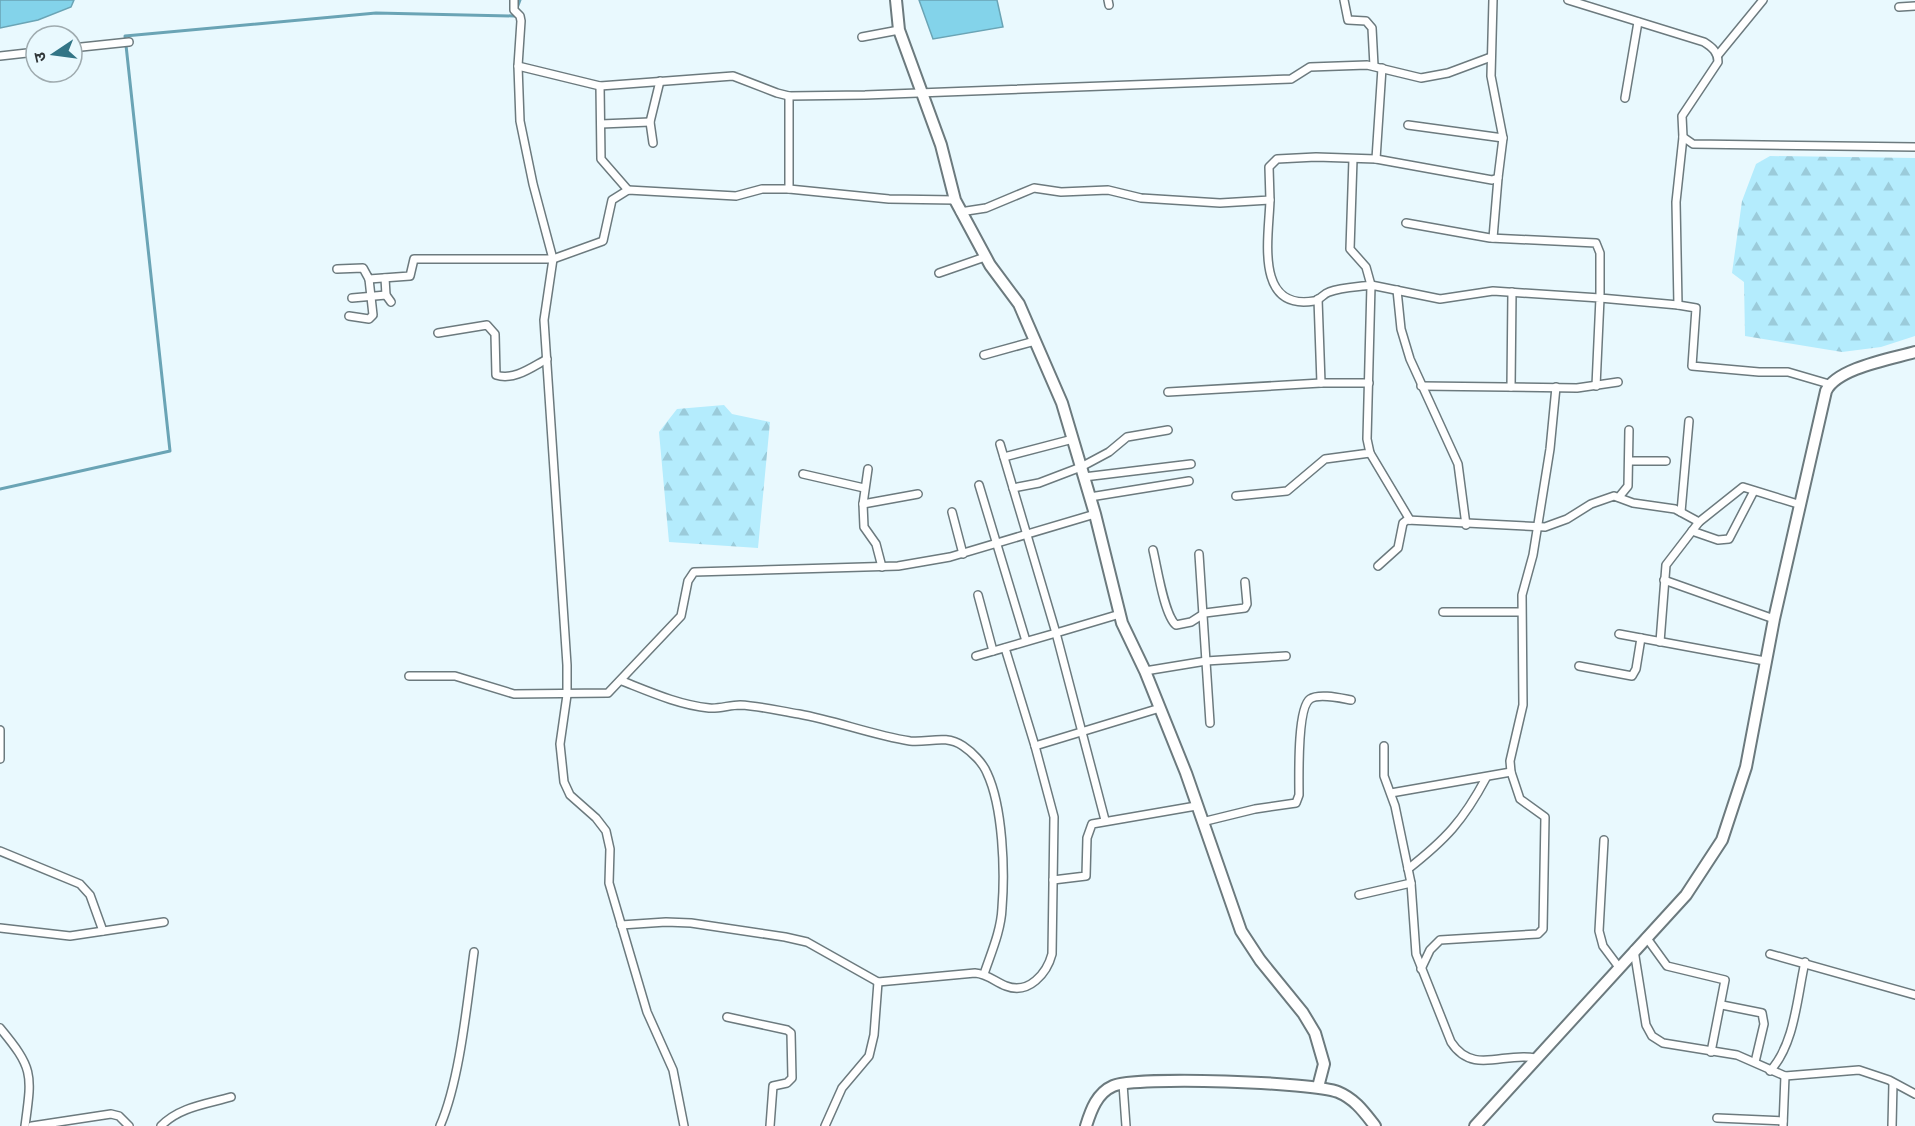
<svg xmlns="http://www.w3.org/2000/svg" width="1915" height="1126" font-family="Spectral,'Noto Sans Devanagari',serif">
	<defs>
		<pattern id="forest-firs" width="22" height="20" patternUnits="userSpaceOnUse" patternTransform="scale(1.5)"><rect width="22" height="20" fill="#b4ecfd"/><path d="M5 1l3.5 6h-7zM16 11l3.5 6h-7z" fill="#9bcbda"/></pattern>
	</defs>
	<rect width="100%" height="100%" fill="#e9f9fe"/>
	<g fill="url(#forest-firs)">
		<path d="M1770,156L1915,158V336L1881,347L1842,352L1745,336L1744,282L1732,273L1742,201L1756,164Z"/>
		<path d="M724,405L732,414L770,422L758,548L669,542L659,432L677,409Z"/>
	</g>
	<g fill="#83d3ea" stroke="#6aa4b5" stroke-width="1.5">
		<path d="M0,0H74L71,7L38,20L0,28Z"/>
		<path d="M919,0H997L1003,27L933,39Z"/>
	</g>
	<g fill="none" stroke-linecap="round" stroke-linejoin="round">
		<path stroke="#6aa4b5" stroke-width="3" d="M0,489L170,451L125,36L376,13L514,16L520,0"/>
		<defs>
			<g id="street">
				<path d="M514,0V10L520,16L521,21L518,66L520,121L533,184L553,259L544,320L567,665V695L560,744L564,782L570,795L596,818L606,831L610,849L609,883L647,1012L673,1070L684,1126"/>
				<path d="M1108,0L1109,5"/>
				<path d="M1344,0L1348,20L1366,21L1372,28L1374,66"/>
				<path d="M1568,0L1704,42C1712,47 1718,52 1718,62L1682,116L1683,137L1693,144L1915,147"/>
				<path d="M1899,7L1915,6"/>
				<path d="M862,37L899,30"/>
				<path d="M72,48L129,42"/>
				<path d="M1718,55L1763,0"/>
				<path d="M0,56L36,52"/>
				<path d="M518,66L600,86L733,76L777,93L789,96L865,95L1291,79L1310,67L1367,65L1421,78L1448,73L1491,57"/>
				<path d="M600,86L601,159L628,190"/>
				<path d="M1625,98L1638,22"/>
				<path d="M601,124L650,122"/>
				<path d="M1408,125L1503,138"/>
				<path d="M1683,137L1676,202L1678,305L1696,308L1692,366L1759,372H1788L1829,384"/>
				<path d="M653,143L650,122L660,81"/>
				<path d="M1376,159L1382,68"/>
				<path d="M789,189V96"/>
				<path d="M1270,200C1269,236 1254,311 1314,301C1320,300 1323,294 1329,292C1342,287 1358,287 1371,285L1366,267L1350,249L1353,159"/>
				<path d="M960,212L986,208L1034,188L1061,192L1108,190L1141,198L1220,203L1270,200L1269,167L1277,159L1316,157L1376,159L1492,180L1498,178L1503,138L1491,76L1493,0"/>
				<path d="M1406,223L1490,238L1596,243L1600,253V298L1678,305"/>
				<path d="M1493,238L1498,178"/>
				<path d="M337,269L363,268L369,279L410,276L414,259H553L603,241L612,200L628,190L736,196L762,189H789L889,199L955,200"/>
				<path d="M939,273L985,257"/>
				<path d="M385,278L386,295L391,302"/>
				<path d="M1397,290L1401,329L1410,359L1458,464L1466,525"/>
				<path d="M352,298L386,295"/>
				<path d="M1318,299L1321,383H1369"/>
				<path d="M349,316L369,319L373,315L369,279"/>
				<path d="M438,333L487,325L495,334L496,375C514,381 532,367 547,359"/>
				<path d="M984,355L1035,341"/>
				<path d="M1421,386L1577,388L1618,382"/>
				<path d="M1511,387L1512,292"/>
				<path d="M1168,392L1321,383"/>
				<path d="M1370,453L1410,520"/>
				<path d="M1004,457L1073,439"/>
				<path d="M1629,461H1666"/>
				<path d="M868,469L863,504L864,527L876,544L882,567"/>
				<path d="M803,474L864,488"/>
				<path d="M1084,477L1191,464"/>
				<path d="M979,485L1026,641"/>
				<path d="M1013,488L1039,483L1081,467L1109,452L1127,437L1168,430"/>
				<path d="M1236,496L1287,491L1325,459L1370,453L1367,439L1371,285L1440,299L1493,291L1600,298L1596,386"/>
				<path d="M1090,497L1189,481"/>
				<path d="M1619,497L1628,486L1629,430"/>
				<path d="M863,504L918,494"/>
				<path d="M952,512L963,554"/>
				<path d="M1681,512L1689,421"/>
				<path d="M1692,531L1718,540L1729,539L1754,491"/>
				<path d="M1153,550C1157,566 1164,615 1176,625L1191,622L1205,613L1245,608L1247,604L1245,582"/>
				<path d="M1199,554L1210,723"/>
				<path d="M1378,566L1398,548L1403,523L1407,520L1545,527L1567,519L1591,504L1614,496L1633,503L1675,509L1699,522"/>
				<path d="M1664,580L1774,619"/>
				<path d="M978,595L993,651"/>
				<path d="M1443,612H1521"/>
				<path d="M1619,634L1765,661"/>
				<path d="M1660,642L1666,565L1699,522L1743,487L1801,505"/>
				<path d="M1005,648L1035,746L1160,708"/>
				<path d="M976,656L1056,633L1000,444"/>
				<path d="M1579,666L1632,676L1636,669L1641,638"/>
				<path d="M1145,671L1206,661L1286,656"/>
				<path d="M409,676H455L514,694L608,693L681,616L688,581L694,572L898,566L950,557L1095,514"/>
				<path d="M622,681C650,692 679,705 709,708C719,709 730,705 740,705C760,706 780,711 799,714C837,721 872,735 910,741C929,743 945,734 963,746C972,752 983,763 987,773C1003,807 1005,871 1002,908C1001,931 991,953 984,974"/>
				<path d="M0,730V759"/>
				<path d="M1384,746V776L1395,806L1411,883L1416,954L1451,1042C1473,1076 1505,1051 1535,1058"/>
				<path d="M1391,793L1511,772"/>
				<path d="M1105,820L1056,633L1120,614"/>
				<path d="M1202,822L1255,809L1296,803L1299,795C1299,778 1297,708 1310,699C1319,693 1340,698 1351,700"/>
				<path d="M1604,840L1599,931L1603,946L1618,966"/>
				<path d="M0,851L80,884L90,895L103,931"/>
				<path d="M1408,869C1446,839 1463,821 1486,778"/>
				<path d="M1053,880L1086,876L1087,838L1092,824L1196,806"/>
				<path d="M1359,895L1411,883"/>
				<path d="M621,925L666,922L691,923L785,937L807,942L878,982L975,973C988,974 995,982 1006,986C1029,995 1047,973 1052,954L1054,817L1035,746"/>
				<path d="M0,928L70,936L164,922"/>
				<path d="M1646,937L1667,966L1725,980L1711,1052"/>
				<path d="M1634,950L1646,1025L1652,1036L1663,1043L1737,1055L1785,1076L1859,1070L1889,1080L1915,1094"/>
				<path d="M1770,954L1915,995"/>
				<path d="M1421,969L1430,950L1440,940L1538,934L1543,929L1545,817L1520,799L1511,772L1510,761L1523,705L1522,595L1533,555L1550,449L1556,387"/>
				<path d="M1722,1005L1762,1013L1764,1024L1755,1062"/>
				<path d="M727,1017L787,1030L791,1033L792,1078L787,1083L773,1086L770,1126"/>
				<path d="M0,1028C34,1069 32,1074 25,1126"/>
				<path d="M1770,1071C1795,1044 1797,997 1805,962"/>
				<path d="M1123,1084L1126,1126"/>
				<path d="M1717,1118L1783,1121"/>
				<path d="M32,1126L111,1114L119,1116L129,1126"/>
				<path d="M161,1126C179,1107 207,1104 231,1097"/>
				<path d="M440,1126C460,1080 467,1003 474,952"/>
				<path d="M825,1126L842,1088L869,1056L874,1035L878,982"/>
				<path d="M1783,1126L1785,1076"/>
				<path d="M1892,1126L1893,1083"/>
			</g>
			<g id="secondary">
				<path d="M896,0L899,30L941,145L955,200L990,265L1019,304L1062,403L1095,514L1122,623L1145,671L1186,773L1241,931L1260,960L1303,1013L1315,1033L1324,1064L1318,1087"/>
				<path d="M1086,1126C1091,1110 1097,1093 1113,1086C1136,1076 1314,1082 1338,1092C1355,1099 1364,1112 1375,1126"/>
				<path d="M1475,1126L1686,895L1722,840L1746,767L1774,619L1826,391C1837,368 1891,359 1915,352"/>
			</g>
		</defs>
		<use href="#street" stroke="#6c7a7e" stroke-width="10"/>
		<use href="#secondary" stroke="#6c7a7e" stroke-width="14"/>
		<use href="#street" stroke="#fff" stroke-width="7"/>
		<use href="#secondary" stroke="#fff" stroke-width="10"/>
	</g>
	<g transform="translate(54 54) rotate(257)"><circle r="28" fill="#e9f9fe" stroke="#9fabaf" stroke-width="1.5"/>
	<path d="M0-4.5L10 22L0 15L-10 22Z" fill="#327586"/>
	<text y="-9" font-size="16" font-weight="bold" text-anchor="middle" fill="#313739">उ</text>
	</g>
</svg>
